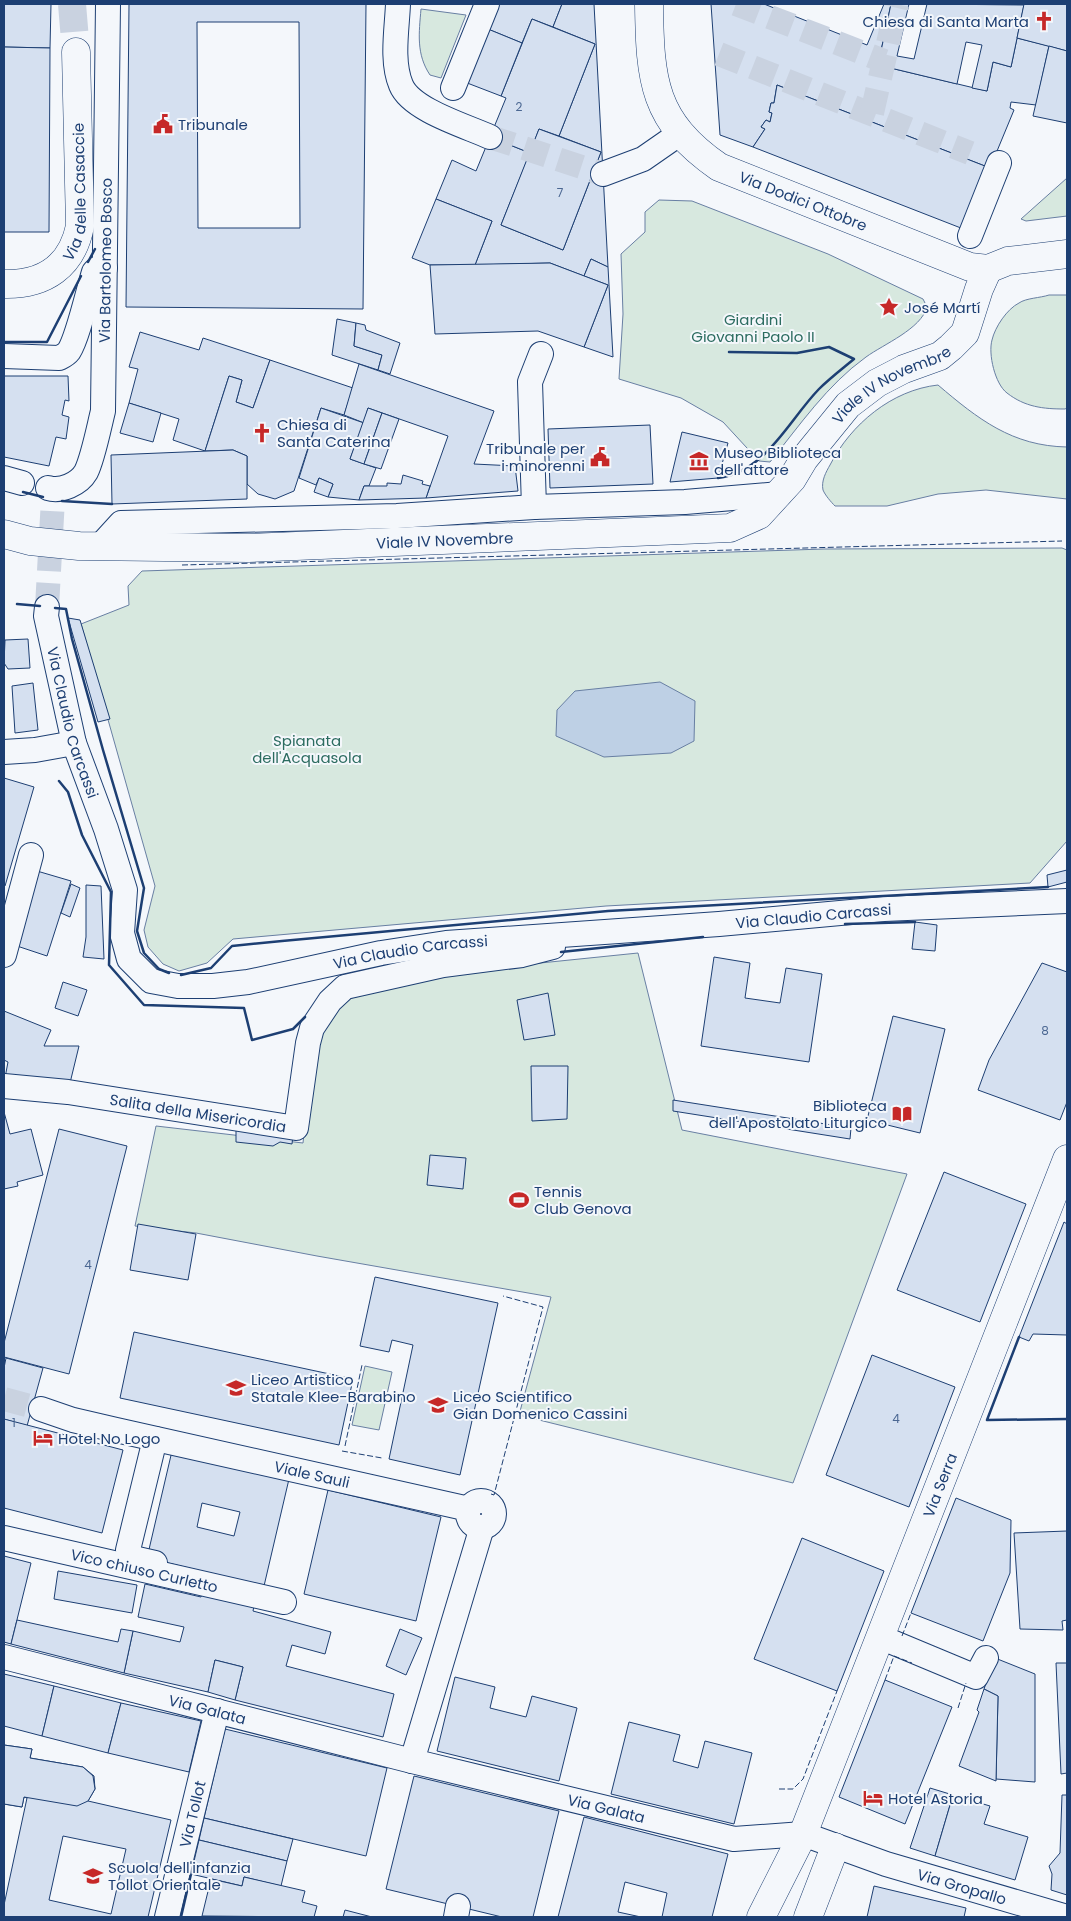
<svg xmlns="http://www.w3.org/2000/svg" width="1071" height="1921" font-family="Poppins,sans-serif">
	<rect width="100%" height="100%" fill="#f4f7fb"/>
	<g fill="#d7e8df" stroke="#687fa3">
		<path d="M421,9L466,15L441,78L430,75C416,54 419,33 421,9Z"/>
		<path d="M1067,178V216L1026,221L1021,219Z"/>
		<path d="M659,200L692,201L828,254L923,299L927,307C921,329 884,344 866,357C827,385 800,425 770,462L759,461L723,422L681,398L619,379L623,314L621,254L645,232V212Z"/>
		<path d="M1049,295H1067V408L1065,409C1043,409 1025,407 1007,393C995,384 988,354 992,340C995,327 1007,309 1019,303C1026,298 1040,298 1049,295Z"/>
		<path d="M938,385C978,419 1012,446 1067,447V499L986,490L938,494L887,506H835C831,502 825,495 823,490C821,481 826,472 830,465C851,424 892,390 938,385Z"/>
		<path d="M1062,548L1067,550V841L1030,883L606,906L233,939L207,963L179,971L163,964L148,947L144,930L155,886L81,624L129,605L128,586L142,571L824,549Z"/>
		<path d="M638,953L682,1130L907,1174L793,1483L519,1415L551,1297L317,1256L196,1233L135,1226L156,1126L303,1143L313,1046L337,1002L443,973Z"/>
		<path d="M365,1366L392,1372L379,1430L352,1425Z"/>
	</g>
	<path fill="#bed0e5" stroke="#687fa3" d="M660,682L695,701L694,741L671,753L604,757L556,736L557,710L575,691Z"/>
	<g fill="#d5e0f0" stroke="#1d3f73" fill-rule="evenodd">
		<path d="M4,4H51L50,48L4,47Z"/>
		<path d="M129,4H366L363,309L126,307ZM197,22H299L300,228H198Z"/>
		<path d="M493,4H562L553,27L532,19L522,43L483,27Z"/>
		<path d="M562,4H594L608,267L591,259L584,276L550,263L475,265L492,221L436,199L452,160L476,171L490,137L530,153L501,225L563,250L601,152L559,136L595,44L553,27Z"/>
		<path d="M711,4H764L867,45L884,4H891L878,65L987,91L993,62L1011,67L1017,38L1049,46L1036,105L1011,102L1010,108L1014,110L990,168L777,85L774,103H771L769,112L772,113L770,122L766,120L761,127L765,129L753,147L720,135Z"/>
		<path d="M891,4H909L897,56L914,59L927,4L1024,5L1011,67L993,62L987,91L972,88L982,45L966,42L957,84L878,65Z"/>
		<path d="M1024,4H1067V51L1017,38Z"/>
		<path d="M532,19L595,44L559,136L539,129L530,153L490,137L506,98L501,96Z"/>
		<path d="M483,27L522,43L501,96L462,81Z"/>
		<path d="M1049,46L1067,51V123L1033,116Z"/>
		<path d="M4,47L50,48L49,232H4Z"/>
		<path d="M777,85L990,168L966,230L753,147L765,129L761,127L766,120L770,122L772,113L769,112L771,103H774Z"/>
		<path d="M539,129L601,152L563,250L501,225Z"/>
		<path d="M436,199L492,221L475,265H430L412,258Z"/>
		<path d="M591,259L608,267L613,357L584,347L608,285L584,276Z"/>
		<path d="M550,263L608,285L584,347L538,331L435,334L430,265Z"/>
		<path d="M337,319L356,323L354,346L382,355L378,370L332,355Z"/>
		<path d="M356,323L365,325L366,330L400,343L390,374L378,370L382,355L354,346Z"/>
		<path d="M140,332L199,350L203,338L270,360L253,408L236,402L242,380L229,376L205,451L173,440L179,419L129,403L138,369L129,367Z"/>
		<path d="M270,360L353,388L344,415L321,408L294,491L275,499L258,494L247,484V456L233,450L205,451L229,376L242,380L236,402L253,408Z"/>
		<path d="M359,364L494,411L474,464L515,466L518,491L426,498L448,436L368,408L364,423L344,415Z"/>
		<path d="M4,376H68L69,401L65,400L62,415L69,417L66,439L56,437L49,466L4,457Z"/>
		<path d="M129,403L161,413L153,442L120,433Z"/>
		<path d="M321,408L364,423L350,459L376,468L369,486H364L359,500L328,497L333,484L319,478L316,485L299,478Z"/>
		<path d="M368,408L382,413L364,464L350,459Z"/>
		<path d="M382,413L399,419L381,469L364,464Z"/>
		<path d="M650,425L653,484L550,488L548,429Z"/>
		<path d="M682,432L728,443L718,478L670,482Z"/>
		<path d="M233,450L247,456V499L112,504L111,455Z"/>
		<path d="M403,475L423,481L422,484L430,486L426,498L359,500L364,486H387V483L401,484Z"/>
		<path d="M319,478L333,484L328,497L314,492Z"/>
		<path d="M68,618L80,620L110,719L98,722Z"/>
		<path d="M28,639L30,668L8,669L4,663L5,640Z"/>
		<path d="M33,683L38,730L15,733L12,686Z"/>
		<path d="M4,778L34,787L5,886L4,885Z"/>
		<path d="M1067,870V882L1048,887L1047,875Z"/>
		<path d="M37,871L71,881L47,956L14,945Z"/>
		<path d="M71,884L80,888L70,917L61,913Z"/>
		<path d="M86,885L101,886L104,959L83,957L86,937Z"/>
		<path d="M915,922L937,925L935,951L912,949Z"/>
		<path d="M714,957L750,963L745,998L780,1003L786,968L822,974L809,1062L701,1046Z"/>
		<path d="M1042,963L1067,972V1102L1060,1120L978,1090L989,1060Z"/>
		<path d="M63,982L87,990L78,1016L55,1008Z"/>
		<path d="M548,993L555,1035L524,1040L517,1000Z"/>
		<path d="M4,1011L51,1030L44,1046H79L70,1083H4L8,1062L4,1060Z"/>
		<path d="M893,1016L945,1029L920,1133L867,1120Z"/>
		<path d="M531,1066H568L567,1119L532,1121Z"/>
		<path d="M673,1100L851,1128L850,1139L673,1111Z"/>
		<path d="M4,1112L10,1134L31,1129L43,1175L17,1182L18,1186L4,1189Z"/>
		<path d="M59,1129L127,1146L69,1374L4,1357V1343Z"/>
		<path d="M236,1129L293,1135L292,1144L280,1142L273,1146L236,1142Z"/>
		<path d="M430,1155L466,1158L463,1189L427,1185Z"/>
		<path d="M944,1172L1026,1204L980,1322L897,1290Z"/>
		<path d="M1064,1222L1067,1224V1335L1033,1334L1029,1341L1019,1337Z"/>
		<path d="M138,1224L196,1234L188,1280L130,1270Z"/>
		<path d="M375,1277L498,1303L460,1475L389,1459L413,1345L392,1340L389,1352L360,1346Z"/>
		<path d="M134,1332L353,1379L339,1445L120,1398Z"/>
		<path d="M872,1355L955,1387L909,1507L826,1475Z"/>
		<path d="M6,1358L43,1368L27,1426L4,1419V1368Z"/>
		<path d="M4,1419L123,1450L102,1533L4,1508Z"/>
		<path d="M172,1451L289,1479L264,1586L147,1558ZM202,1503L240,1512L234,1536L197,1527Z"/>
		<path d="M328,1490L441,1517L416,1621L304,1594Z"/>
		<path d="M956,1498L1011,1520L1010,1573L983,1641L911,1613Z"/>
		<path d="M1067,1531V1620L1062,1621L1063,1630L1020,1629L1014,1533Z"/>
		<path d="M802,1538L884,1571L837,1691L754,1659Z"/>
		<path d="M4,1556L31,1563L11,1644L4,1642Z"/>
		<path d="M58,1571L137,1585L132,1613L54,1599Z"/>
		<path d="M145,1584L201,1597L202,1594L254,1606L253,1611L331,1632L325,1654L292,1645L286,1666L394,1694L383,1737L235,1700L243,1667L215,1660L208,1692L124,1673L133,1631L180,1642L184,1627L138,1617Z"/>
		<path d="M17,1620L118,1642L121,1629L133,1631L124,1673L11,1644Z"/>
		<path d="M400,1629L422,1638L406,1675L386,1666Z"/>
		<path d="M995,1658L1035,1674V1782L996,1779L998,1696L984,1689Z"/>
		<path d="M215,1660L243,1667L235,1700L208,1692Z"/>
		<path d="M1056,1663H1067V1773L1061,1774Z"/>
		<path d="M4,1674L54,1686L42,1736L4,1726Z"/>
		<path d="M455,1677L495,1687L490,1708L526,1717L532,1696L577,1708L559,1781L437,1751Z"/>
		<path d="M885,1680L952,1707L905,1824L839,1797Z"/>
		<path d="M54,1686L121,1703L108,1753L42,1736Z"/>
		<path d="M984,1689L998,1696L996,1781L959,1766L979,1712L977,1710Z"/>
		<path d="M121,1703L201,1721L189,1772L108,1753Z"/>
		<path d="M629,1722L680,1735L673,1761L698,1768L705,1741L752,1753L734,1824L611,1794Z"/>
		<path d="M225,1729L387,1768L366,1856L204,1818Z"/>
		<path d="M4,1745L32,1749L30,1758L83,1767L94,1776L95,1789L88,1801L171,1820L148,1917H4V1905L27,1798L24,1797L22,1807L4,1804ZM63,1836L126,1849L111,1914L49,1900Z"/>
		<path d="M4,1745L32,1749L30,1758L83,1767L93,1776L95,1789L88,1801L77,1806L24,1797L22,1807L4,1804Z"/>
		<path d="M414,1776L559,1811L533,1917H502L386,1889Z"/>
		<path d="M930,1788L953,1795L935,1856L910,1848Z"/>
		<path d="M953,1795L990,1806L984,1824L1028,1837L1015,1880L935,1856Z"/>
		<path d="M1062,1795H1067V1895L1051,1890L1052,1874L1049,1866L1060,1853Z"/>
		<path d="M584,1817L728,1854L712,1917H662L667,1893L625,1882L618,1912L641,1917H558Z"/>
		<path d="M204,1818L293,1839L287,1861L199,1840Z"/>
		<path d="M199,1840L287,1861L281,1886L244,1877L242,1886L191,1874Z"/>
		<path d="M244,1877L305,1891L302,1902L317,1906L314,1917L202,1916L211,1879L242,1886Z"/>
		<path d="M874,1886L966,1908L964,1917H867Z"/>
		<path d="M345,1910L372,1917H343Z"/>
	</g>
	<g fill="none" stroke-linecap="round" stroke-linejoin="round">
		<g stroke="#c9d2e0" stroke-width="24" stroke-dasharray="24 12" stroke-linecap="butt">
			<path d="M736,4L884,61"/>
			<path d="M719,54L970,153"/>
			<path d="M872,113L897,4"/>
			<path d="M490,137L603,174"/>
			<path d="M47,607L53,499"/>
			<path d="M4,1399L41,1409"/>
		</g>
		<path stroke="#c9d2e0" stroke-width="28" stroke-dasharray="28 14" stroke-linecap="butt" d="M72,4L76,52"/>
		<defs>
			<g id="street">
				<path d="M398,4C397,29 391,61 401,85C411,110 466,126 490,137"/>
				<path d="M453,88L487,4"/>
				<path d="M603,174L643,159L679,134"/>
				<path d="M970,236L999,163"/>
				<path d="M4,356L59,358C63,356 66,355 69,351C78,337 88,291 94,272L97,269L105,268"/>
				<path d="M4,478L22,483"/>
				<path id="s1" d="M48,488C61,492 79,484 86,472C93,458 99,427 103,411L108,4"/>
				<path d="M534,507L530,382L541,354"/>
				<path d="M100,546L121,523L397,516L534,507L685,502L780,494"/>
				<path id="s2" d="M47,607L46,616L74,743L106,829L125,890L122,933L129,959L151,981L178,986H213L248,982L381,953L446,943L719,924L884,909L1067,901"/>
				<path d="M4,752L35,750L74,743"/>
				<path d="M4,955L31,855"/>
				<path id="s3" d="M4,1086L68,1092L296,1128L308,1043L312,1028L330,1001L345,987L443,965L522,955L553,947"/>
				<path id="s4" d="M41,1409L73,1420L116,1430L469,1509"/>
				<circle cx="481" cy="1514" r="13"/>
				<path id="s5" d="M4,1538L284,1602"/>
				<path d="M155,1563L133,1558L128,1550L155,1439"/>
				<path d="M880,1637L976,1677L986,1658"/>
				<path id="s6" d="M4,1657L412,1761L734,1839L803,1834L886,1864L1067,1917"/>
				<path d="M412,1761L482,1527"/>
				<path id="s7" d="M167,1917L217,1711"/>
				<path d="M456,1917L458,1906"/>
			</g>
			<g id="secondary">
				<path id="s8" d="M649,4C650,81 653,121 719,167L970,267L988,269L1008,261L1067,254"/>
				<path id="s9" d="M4,284C45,285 72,266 80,226L76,52"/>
				<path id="s10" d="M4,534L30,541L79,546L248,548L730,528L759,515L792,479L804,459L848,405L877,383L904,369L940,356L951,347L965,333L979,289L988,269"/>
				<path id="s11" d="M761,1917L803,1834L1067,1159"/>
				<path d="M808,1917L835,1847"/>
			</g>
		</defs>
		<use href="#street" stroke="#1d3f73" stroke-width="26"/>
		<use href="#secondary" stroke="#1d3f73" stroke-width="29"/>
		<use href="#street" stroke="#f4f7fb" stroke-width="24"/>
		<use href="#secondary" stroke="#f4f7fb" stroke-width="28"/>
		<g stroke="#1d3f73" stroke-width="1" stroke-dasharray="6 2.5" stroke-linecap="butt">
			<path d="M182,565L1062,541"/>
			<path d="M345,1446L362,1365"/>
			<path d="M342,1451L382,1458"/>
			<path d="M491,1494L494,1495L543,1307L503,1296"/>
			<path d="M902,1636L911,1613"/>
			<path d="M885,1680L894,1656L912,1663"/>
			<path d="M958,1708L966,1683"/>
			<path d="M779,1789H793L803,1779L837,1691"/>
		</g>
		<g stroke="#1d3f73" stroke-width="2.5">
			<path d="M88,262L95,249"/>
			<path d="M4,342H47L81,276"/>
			<path d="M718,478C766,472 788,421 819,389C830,378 842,369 854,359L829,347L797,353L729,352"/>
			<path d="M23,492L43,497"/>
			<path d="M62,501L112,504"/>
			<path d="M17,604L40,606"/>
			<path d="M55,608L66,609L72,639L103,750L144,888L137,931L144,953L159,969L169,973"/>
			<path d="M59,781L68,792L82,835L111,892L109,965L144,1005L244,1008L252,1040L293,1029L305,1017"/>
			<path d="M845,924L915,922"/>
			<path d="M561,952L703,937"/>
			<path d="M181,975L211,968L232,946L282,941L608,911L1048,887"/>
			<path d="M1019,1337L987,1420L1067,1419"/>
			<path d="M181,1917L191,1874"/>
		</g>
	</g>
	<defs>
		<symbol id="church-bare" viewBox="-9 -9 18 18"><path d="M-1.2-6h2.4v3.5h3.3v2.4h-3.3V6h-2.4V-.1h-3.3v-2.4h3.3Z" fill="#c62828" stroke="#f4f7fb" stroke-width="2.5" paint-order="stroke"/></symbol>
		<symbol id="civic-bare" viewBox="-9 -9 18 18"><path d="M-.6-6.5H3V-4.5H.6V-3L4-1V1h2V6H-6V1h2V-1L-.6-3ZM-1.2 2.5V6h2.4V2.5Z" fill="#c62828" stroke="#f4f7fb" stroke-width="2.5" paint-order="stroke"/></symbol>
		<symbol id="sight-bare" viewBox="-9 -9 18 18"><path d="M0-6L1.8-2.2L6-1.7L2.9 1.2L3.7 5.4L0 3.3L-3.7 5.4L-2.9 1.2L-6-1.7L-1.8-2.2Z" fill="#c62828" stroke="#f4f7fb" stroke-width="2.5" paint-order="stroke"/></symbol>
		<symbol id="museum-bare" viewBox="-9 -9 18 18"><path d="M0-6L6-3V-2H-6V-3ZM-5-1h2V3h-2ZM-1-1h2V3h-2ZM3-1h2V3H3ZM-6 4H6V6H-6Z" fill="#c62828" stroke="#f4f7fb" stroke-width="2.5" paint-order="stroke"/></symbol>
		<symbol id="library-bare" viewBox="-9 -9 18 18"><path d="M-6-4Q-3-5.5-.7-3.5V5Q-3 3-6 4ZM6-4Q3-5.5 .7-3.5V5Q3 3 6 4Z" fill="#c62828" stroke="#f4f7fb" stroke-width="2.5" paint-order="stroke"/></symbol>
		<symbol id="stadium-bare" viewBox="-9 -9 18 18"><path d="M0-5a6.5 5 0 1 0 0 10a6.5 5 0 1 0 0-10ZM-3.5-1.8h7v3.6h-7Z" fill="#c62828" stroke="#f4f7fb" stroke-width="2.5" paint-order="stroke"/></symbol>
		<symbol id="school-bare" viewBox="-9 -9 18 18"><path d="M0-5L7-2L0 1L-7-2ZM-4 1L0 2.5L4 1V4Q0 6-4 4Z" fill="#c62828" stroke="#f4f7fb" stroke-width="2.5" paint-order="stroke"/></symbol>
		<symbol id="hotel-bare" viewBox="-9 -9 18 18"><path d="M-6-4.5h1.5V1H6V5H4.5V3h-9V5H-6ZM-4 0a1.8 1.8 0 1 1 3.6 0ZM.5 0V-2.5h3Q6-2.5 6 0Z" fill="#c62828" stroke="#f4f7fb" stroke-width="2.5" paint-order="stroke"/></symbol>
	</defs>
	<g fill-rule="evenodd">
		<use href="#church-bare" x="1030" y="7" width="28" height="28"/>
		<use href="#civic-bare" x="149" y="110" width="28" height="28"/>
		<use href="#sight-bare" x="875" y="293" width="28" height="28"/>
		<use href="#church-bare" x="248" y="419" width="28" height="28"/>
		<use href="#civic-bare" x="586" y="443" width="28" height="28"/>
		<use href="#museum-bare" x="685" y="447" width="28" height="28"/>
		<use href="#library-bare" x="888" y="1100" width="28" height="28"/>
		<use href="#stadium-bare" x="505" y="1186" width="28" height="28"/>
		<use href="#school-bare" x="222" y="1374" width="28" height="28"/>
		<use href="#school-bare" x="424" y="1391" width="28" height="28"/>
		<use href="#hotel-bare" x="29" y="1424" width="28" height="28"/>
		<use href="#hotel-bare" x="859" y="1784" width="28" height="28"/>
		<use href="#school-bare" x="79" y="1862" width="28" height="28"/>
	</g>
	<g text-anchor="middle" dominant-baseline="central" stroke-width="4" stroke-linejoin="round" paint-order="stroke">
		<g font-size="12" fill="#4b6792">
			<text x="519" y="106">2</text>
			<text x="560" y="192">7</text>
			<text x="1045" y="1030">8</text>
			<text x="88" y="1264">4</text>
			<text x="896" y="1418">4</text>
			<text x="14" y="1422">1</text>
		</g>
		<g font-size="15" fill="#1d3f73" stroke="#f4f7fb" text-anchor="start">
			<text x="1029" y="21" text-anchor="end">Chiesa di Santa Marta</text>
			<text x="178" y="124">Tribunale</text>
			<text x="904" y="307">José Martí</text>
			<text x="277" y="424">Chiesa di<tspan x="277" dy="17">Santa Caterina</tspan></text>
			<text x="585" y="448" text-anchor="end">Tribunale per<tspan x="585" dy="17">i minorenni</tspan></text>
			<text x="714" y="452">Museo Biblioteca<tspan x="714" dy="17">dell'attore</tspan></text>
			<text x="887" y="1105" text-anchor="end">Biblioteca<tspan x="887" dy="17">dell'Apostolato Liturgico</tspan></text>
			<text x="534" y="1191">Tennis<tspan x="534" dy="17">Club Genova</tspan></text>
			<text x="251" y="1379">Liceo Artistico<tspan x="251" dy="17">Statale Klee-Barabino</tspan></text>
			<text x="453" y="1396">Liceo Scientifico<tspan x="453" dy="17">Gian Domenico Cassini</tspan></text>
			<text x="58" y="1438">Hotel No Logo</text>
			<text x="888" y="1798">Hotel Astoria</text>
			<text x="108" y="1867">Scuola dell'infanzia<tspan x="108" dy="17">Tollot Orientale</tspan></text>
		</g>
		<g font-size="15" fill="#1d3f73" stroke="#f4f7fb">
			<text stroke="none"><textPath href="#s9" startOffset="139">Via delle Casaccie</textPath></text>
			<text stroke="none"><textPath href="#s8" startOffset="278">Via Dodici Ottobre</textPath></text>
			<text stroke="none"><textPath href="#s1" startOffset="258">Via Bartolomeo Bosco</textPath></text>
			<text stroke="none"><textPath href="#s10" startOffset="949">Viale IV Novembre</textPath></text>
			<text stroke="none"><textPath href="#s10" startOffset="442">Viale IV Novembre</textPath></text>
			<text stroke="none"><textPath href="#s2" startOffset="119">Via Claudio Carcassi</textPath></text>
			<text stroke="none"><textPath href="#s2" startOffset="1064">Via Claudio Carcassi</textPath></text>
			<text stroke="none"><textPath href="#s2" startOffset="659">Via Claudio Carcassi</textPath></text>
			<text stroke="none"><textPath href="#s3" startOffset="196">Salita della Misericordia</textPath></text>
			<text stroke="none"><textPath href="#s4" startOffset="279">Viale Sauli</textPath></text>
			<text stroke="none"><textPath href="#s11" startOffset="468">Via Serra</textPath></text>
			<text stroke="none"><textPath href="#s5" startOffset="144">Vico chiuso Curletto</textPath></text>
			<text stroke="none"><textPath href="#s6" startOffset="210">Via Galata</textPath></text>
			<text stroke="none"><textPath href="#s6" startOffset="621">Via Galata</textPath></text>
			<text stroke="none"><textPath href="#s7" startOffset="106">Via Tollot</textPath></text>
			<text stroke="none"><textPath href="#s6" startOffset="989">Via Gropallo</textPath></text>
		</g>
		<g font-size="15" fill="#2c6c60" stroke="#f4f7fb">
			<text x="753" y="319">Giardini<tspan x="753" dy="17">Giovanni Paolo II</tspan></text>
			<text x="307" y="740">Spianata<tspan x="307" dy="17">dell'Acquasola</tspan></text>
		</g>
	</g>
	<rect width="1071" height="1921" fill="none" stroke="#1d3f73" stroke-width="10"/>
</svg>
